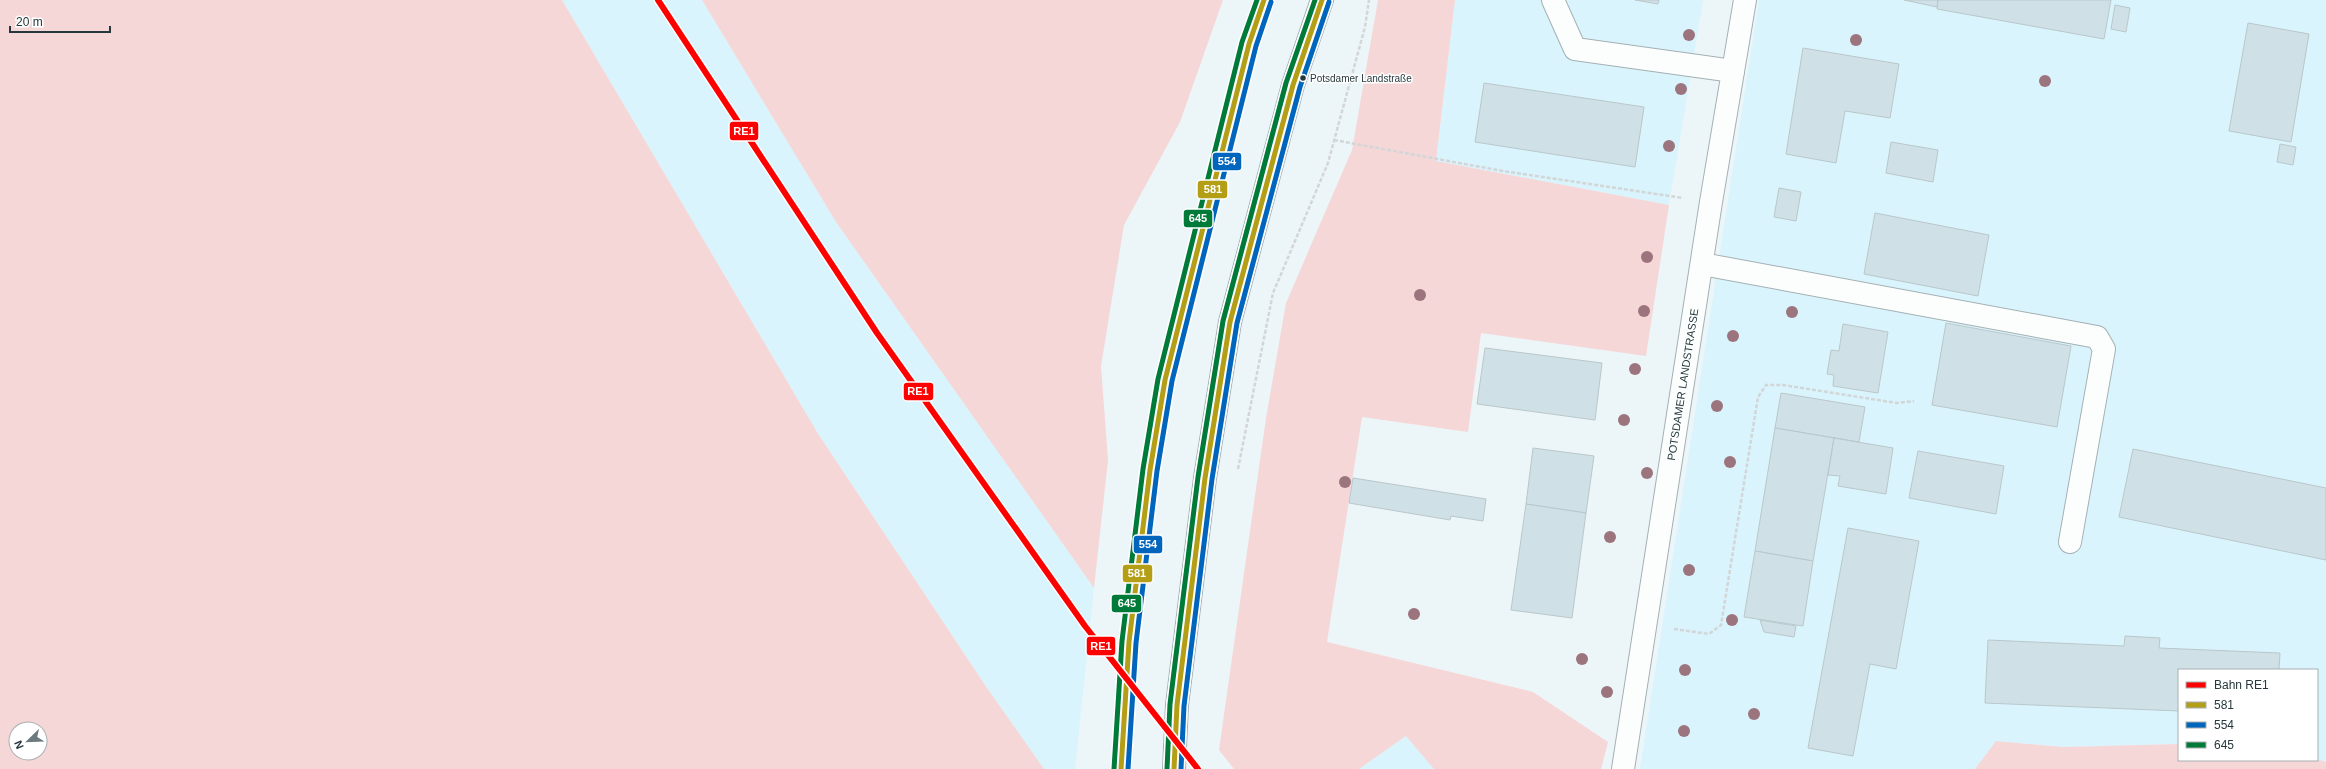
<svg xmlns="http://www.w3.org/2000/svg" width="2326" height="769" font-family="Arial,sans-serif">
	<rect width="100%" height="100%" fill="#ecf5f8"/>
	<g fill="#d9f4fc">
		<path d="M562,0H702L836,222L1094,588L1075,769H1044L987,688L817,432Z"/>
		<path d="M1455,0H1703L1669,205L1436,161Z"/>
		<path d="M1759,0H2326V762L2317,759V670H2179V744L2063,747L1996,741L1975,769H1640Z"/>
		<path d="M1406,736L1434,769H1359Z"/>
	</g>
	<g fill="#f6d7d8" fill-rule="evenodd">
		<path d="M0,0H562L817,432L987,688L1044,769H0ZM16,729H40V753H16Z"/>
		<path d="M702,0H1223L1180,122L1124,225L1101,366L1108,460L1094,588L836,222Z"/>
		<path d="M1378,0H1455L1436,161L1669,205L1646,356L1481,333L1468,432L1362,417L1327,642L1533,692L1608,742L1601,769H1434L1406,736L1359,769H1234L1219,750L1266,418L1286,303L1352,150Z"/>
		<path d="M1996,741L2063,747L2179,744V760L2317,759L2326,762V769H1975Z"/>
	</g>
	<g fill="#cfe1e7" stroke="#bac7ca">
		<path d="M1635,0H1659L1658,4Z"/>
		<path d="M1904,0H1938L1937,7Z"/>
		<path d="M1938,0H2111L2104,39L1937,9Z"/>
		<path d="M2115,5L2130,8L2126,32L2111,29Z"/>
		<path d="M2248,23L2309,34L2291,142L2229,131Z"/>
		<path d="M1803,48L1899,64L1890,118L1845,111L1836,163L1786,154Z"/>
		<path d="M1484,83L1644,107L1635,167L1475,142Z"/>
		<path d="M1891,142L1938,150L1933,182L1886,173Z"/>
		<path d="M2280,144L2296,147L2293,165L2277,162Z"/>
		<path d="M1779,188L1801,192L1796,221L1774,217Z"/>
		<path d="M1875,213L1989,235L1978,296L1864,274Z"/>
		<path d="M1946,323L2071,346L2057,427L1932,405Z"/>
		<path d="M1843,324L1888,332L1878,393L1833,386L1834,375L1827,374L1831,350L1839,351Z"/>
		<path d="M1485,348L1602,363L1595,420L1477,404Z"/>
		<path d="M1781,393L1865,407L1859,442L1775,428Z"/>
		<path d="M1775,428L1834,438L1813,561L1755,551Z"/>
		<path d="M1834,438L1893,448L1886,494L1838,486L1840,476L1828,475Z"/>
		<path d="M1533,448L1594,456L1586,513L1526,504Z"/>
		<path d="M2133,449L2326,488V560L2119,517Z"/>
		<path d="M1918,451L2004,466L1996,514L1909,498Z"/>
		<path d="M1353,478L1486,499L1483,521L1451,516L1450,520L1349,503Z"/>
		<path d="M1526,504L1586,513L1572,618L1511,610Z"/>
		<path d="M1848,528L1919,541L1896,669L1870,664L1853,756L1808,748Z"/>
		<path d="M1755,551L1813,561L1803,626L1744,617Z"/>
		<path d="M1760,620L1796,626L1794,637L1764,632Z"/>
		<path d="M2125,636L2160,638L2159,648L2280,653L2279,670H2179V711L1985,703L1988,640L2124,646Z"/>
	</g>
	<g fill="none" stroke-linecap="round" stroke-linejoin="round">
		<defs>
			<g id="minor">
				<path d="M1553,0L1575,49L1733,71"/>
				<path d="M1702,264L2097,337L2104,349L2070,542"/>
				<path id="s1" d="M1623,769L1711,202L1745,0"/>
			</g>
			<path id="major" d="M1174,769L1177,705L1205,478L1230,322L1293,85L1322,0"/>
		</defs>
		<use href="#minor" stroke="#a4b0b3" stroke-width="24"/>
		<use href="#major" stroke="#a4b0b3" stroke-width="24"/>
		<g stroke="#d2d6d7" stroke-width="2.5" stroke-dasharray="4 2" stroke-linecap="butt">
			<path d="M1334,140L1503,171L1683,198"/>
			<path d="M1238,469L1273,293L1328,163L1365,27L1369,0"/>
			<path d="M1674,629L1709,634L1721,625L1758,397L1766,385H1783L1897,403L1914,401"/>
		</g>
		<use href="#minor" stroke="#fcfefe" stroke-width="22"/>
		<use href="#major" stroke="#fcfefe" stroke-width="22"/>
		<defs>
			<g id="bus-1">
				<path d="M1121,769L1129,642L1150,470L1165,380L1249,44L1264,0"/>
				<path d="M1174,769L1177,705L1205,478L1230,322L1293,85L1322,0"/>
			</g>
			<g id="bus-2">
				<path d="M1128,769L1136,643L1157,471L1172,381L1256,46L1271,2"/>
				<path d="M1181,769L1184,706L1212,479L1237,323L1300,87L1329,2"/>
			</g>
			<g id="bus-3">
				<path d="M1114,769L1122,641L1143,469L1158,379L1242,42L1257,0"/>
				<path d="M1167,769L1170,704L1198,477L1223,321L1286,83L1315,0"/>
			</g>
		</defs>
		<use href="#bus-1" stroke="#fff" stroke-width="8"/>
		<use href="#bus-2" stroke="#fff" stroke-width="8"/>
		<use href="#bus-3" stroke="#fff" stroke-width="8"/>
		<use href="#bus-1" stroke="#b39e16" stroke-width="5"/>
		<use href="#bus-2" stroke="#0065bd" stroke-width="5"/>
		<use href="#bus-3" stroke="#007a38" stroke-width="5"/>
		<defs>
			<path id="rail-1" d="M658,0L877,333L1085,626L1198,769"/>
		</defs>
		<use href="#rail-1" stroke="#fff" stroke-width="9"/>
		<use href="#rail-1" stroke="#f00" stroke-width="6"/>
	</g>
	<g fill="#9c747d">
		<circle cx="1689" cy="35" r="6"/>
		<circle cx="1856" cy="40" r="6"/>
		<circle cx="2045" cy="81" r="6"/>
		<circle cx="1681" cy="89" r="6"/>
		<circle cx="1669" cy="146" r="6"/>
		<circle cx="1647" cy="257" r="6"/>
		<circle cx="1420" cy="295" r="6"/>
		<circle cx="1644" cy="311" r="6"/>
		<circle cx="1792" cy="312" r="6"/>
		<circle cx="1733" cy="336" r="6"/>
		<circle cx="1635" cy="369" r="6"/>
		<circle cx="1717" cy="406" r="6"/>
		<circle cx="1624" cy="420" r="6"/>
		<circle cx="1730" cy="462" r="6"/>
		<circle cx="1647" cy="473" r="6"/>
		<circle cx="1345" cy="482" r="6"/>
		<circle cx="1610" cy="537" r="6"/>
		<circle cx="1689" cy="570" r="6"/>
		<circle cx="1414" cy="614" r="6"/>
		<circle cx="1732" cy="620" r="6"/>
		<circle cx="1582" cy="659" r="6"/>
		<circle cx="1685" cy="670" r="6"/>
		<circle cx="1607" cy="692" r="6"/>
		<circle cx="1754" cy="714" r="6"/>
		<circle cx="1684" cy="731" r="6"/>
	</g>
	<circle fill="#26383c" stroke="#fff" stroke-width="1.5" cx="1303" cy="78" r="3.5"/>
	<g text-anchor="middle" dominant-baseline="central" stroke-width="3" stroke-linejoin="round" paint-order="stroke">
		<g font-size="10" fill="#26383c" stroke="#fff" text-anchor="start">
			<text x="1310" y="78">Potsdamer Landstraße</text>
		</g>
		<g font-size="11" fill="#26383c" stroke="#fff">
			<text stroke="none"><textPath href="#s1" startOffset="389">POTSDAMER LANDSTRASSE</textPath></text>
		</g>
	</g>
	<g stroke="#fff" stroke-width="1.5">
		<rect x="729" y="121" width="30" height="20" rx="4" fill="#f00"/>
		<rect x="1212" y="152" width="30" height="19" rx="4" fill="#0065bd"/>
		<rect x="1197" y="180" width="31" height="19" rx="4" fill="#b39e16"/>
		<rect x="1183" y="209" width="30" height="19" rx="4" fill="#007a38"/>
		<rect x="903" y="382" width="31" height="19" rx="4" fill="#f00"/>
		<rect x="1133" y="535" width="30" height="19" rx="4" fill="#0065bd"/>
		<rect x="1122" y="564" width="31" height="19" rx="4" fill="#b39e16"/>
		<rect x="1111" y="594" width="31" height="19" rx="4" fill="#007a38"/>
		<rect x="1086" y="636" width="30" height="20" rx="4" fill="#f00"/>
	</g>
	<g font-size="11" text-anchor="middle" font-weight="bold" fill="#fff">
		<text x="744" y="135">RE1</text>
		<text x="1227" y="165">554</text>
		<text x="1213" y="193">581</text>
		<text x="1198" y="222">645</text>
		<text x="918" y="395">RE1</text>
		<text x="1148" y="548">554</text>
		<text x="1137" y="577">581</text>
		<text x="1127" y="607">645</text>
		<text x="1101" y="650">RE1</text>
	</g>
	<rect x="2178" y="669" width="140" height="92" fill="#ffffff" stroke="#a8afb1"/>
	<rect x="2186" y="682" width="20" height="6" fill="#ff0000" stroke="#a8afb1"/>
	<text x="2214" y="689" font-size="12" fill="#26383c">Bahn RE1</text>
	<rect x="2186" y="702" width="20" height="6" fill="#b39e16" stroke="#a8afb1"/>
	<text x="2214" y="709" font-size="12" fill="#26383c">581</text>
	<rect x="2186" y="722" width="20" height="6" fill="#0065bd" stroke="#a8afb1"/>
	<text x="2214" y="729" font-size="12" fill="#26383c">554</text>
	<rect x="2186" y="742" width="20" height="6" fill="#007a38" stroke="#a8afb1"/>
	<text x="2214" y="749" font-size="12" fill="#26383c">645</text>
	<g transform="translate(28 741) rotate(247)"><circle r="19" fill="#ffffff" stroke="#a8afb1"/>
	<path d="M0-3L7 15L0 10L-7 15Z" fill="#6b7a7e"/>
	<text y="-6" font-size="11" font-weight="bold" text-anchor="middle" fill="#26383c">N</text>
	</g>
	<path d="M10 26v6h100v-6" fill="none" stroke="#26383c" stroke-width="2"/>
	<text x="16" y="26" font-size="12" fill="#26383c" stroke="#ffffff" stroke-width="3" paint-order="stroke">20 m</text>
</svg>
